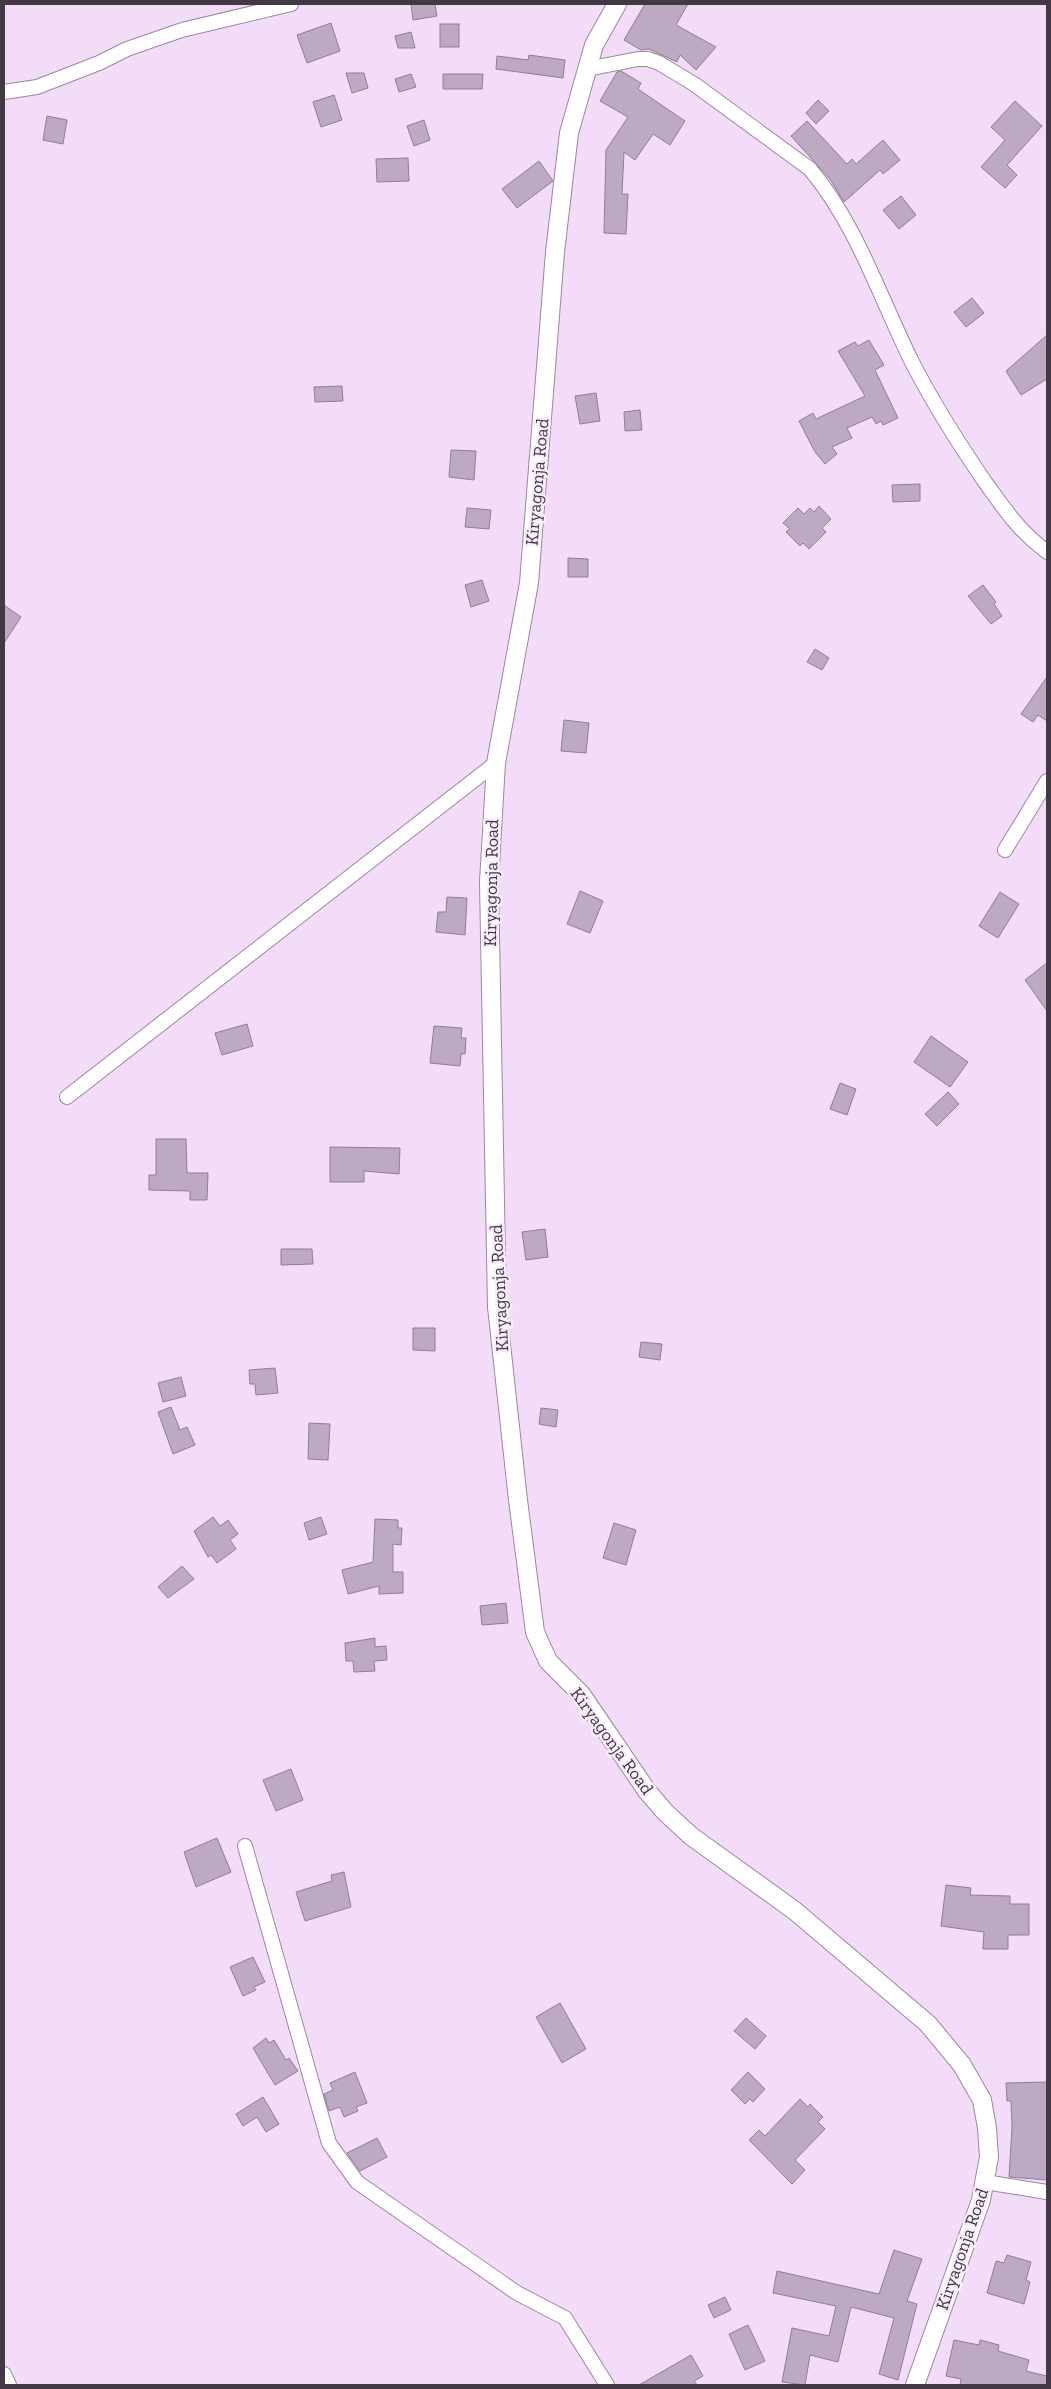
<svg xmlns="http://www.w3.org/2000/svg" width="1051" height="2389" font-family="'Zilla Slab',serif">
	<rect width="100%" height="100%" fill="#f2dcf8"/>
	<g fill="#bea9c3" stroke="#917d96">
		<path d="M411,4H435L437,16L413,20Z"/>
		<path d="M645,4H688L676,25L716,47L696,70L680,55L677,62L649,49L641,50L624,40Z"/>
		<path d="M331,23L340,51L307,63L297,35Z"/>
		<rect x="440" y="24" width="19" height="23"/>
		<path d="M411,32L415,48H398L395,36Z"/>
		<path d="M529,55L565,60L563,78L496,69L497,56L528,60Z"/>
		<path d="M621,71L641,83L638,89L685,121L670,145L653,134L635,160L624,152L622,194H628L626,234L604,233L606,150L628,117L600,101L617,72Z"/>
		<path d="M346,73H364L368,88L352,93Z"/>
		<path d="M411,74L416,87L399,92L395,79Z"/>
		<path d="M443,74H483L482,89H443Z"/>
		<path d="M334,95L342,120L321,127L313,102Z"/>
		<path d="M818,100L829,111L816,124L806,113Z"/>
		<path d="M1015,101L1042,126L1007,165L1017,175L1005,188L981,167L1005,140L991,127Z"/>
		<path d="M47,116L67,120L63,144L43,140Z"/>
		<path d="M424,120L430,140L414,146L407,126Z"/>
		<path d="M807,121L847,164L852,159L856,164L883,140L900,160L883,174L880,170L844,202L830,179L791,136Z"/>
		<path d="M408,158L409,181L377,182L376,159Z"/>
		<path d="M539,161L553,181L517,208L502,189Z"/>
		<path d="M901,196L916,215L899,229L883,210Z"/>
		<path d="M972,298L984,313L966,327L954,312Z"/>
		<path d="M1047,335V379L1021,395L1006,371Z"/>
		<path d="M869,340L884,365L875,370L898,418L883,425L881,421L876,424L872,417L847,428L852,438L832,447L837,454L825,464L815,452L799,421L813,413L816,419L865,396L838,351L855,342L858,346Z"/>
		<path d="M342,386L343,401L315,402L314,387Z"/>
		<path d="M596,393L600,421L580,424L575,396Z"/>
		<path d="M640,410L642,430L625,431L624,412Z"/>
		<path d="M451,450L476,451L474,480L449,477Z"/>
		<path d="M920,484V501L893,502L892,485Z"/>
		<path d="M819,506L831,519L822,528L826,532L809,549L803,543L800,546L786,532L790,529L783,523L798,508L804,514L810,508L814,512Z"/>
		<path d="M467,508L491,510L489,529L465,527Z"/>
		<path d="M568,558L588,559V577H568Z"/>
		<path d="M482,580L489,601L471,607L465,585Z"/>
		<path d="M983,585L996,602L994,604L1002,616L991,624L968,596Z"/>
		<path d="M4,605L21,617L4,643Z"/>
		<path d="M815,649L829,658L822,670L807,662Z"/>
		<path d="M1047,677V721L1038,715L1033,722L1021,714Z"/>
		<path d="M564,720L589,723L586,753L561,751Z"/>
		<path d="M580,891L603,901L590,933L567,924Z"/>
		<path d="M1000,892L1019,904L998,938L979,926Z"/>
		<path d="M447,897L467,898L465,935L436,932L438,912H446Z"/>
		<path d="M1047,963V1011L1025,980Z"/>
		<path d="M247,1024L253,1046L222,1055L215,1033Z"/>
		<path d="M434,1026L462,1028L461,1038H466L465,1054H461L460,1066L430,1063Z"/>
		<path d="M931,1036L968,1062L950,1087L914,1062Z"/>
		<path d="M840,1083L856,1089L847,1115L830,1109Z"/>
		<path d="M948,1092L959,1104L937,1126L925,1114Z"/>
		<path d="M156,1139H186L187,1173H208L207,1200H190V1191L149,1190V1175H156Z"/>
		<path d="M330,1147L400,1148L399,1174L364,1171V1182H330Z"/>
		<path d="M545,1229L548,1257L526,1260L522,1232Z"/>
		<path d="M281,1249H312L313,1264L281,1265Z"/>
		<path d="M413,1328H435V1351L413,1350Z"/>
		<path d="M641,1342L662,1344L660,1360L639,1357Z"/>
		<path d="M275,1368L278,1393L256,1395L255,1384H250L249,1370Z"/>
		<path d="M181,1377L186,1396L163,1402L158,1383Z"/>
		<path d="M171,1407L180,1430L187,1427L195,1445L173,1454L158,1412Z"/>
		<path d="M541,1408L558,1410L556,1427L539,1424Z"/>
		<path d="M309,1423L330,1424L328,1460L308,1459Z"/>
		<path d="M213,1517L220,1526L228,1520L238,1534L230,1540L236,1549L217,1563L211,1555L208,1557L194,1531Z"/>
		<path d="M321,1517L327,1534L309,1540L304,1523Z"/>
		<path d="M375,1519L398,1520V1528H402L401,1545L393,1544V1572H403V1593L379,1594V1586L348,1594L342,1570L373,1562Z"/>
		<path d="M614,1523L636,1530L626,1565L603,1558Z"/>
		<path d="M182,1566L194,1579L168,1598L158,1587Z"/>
		<path d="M506,1603L508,1623L482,1625L480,1606Z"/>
		<path d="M375,1638V1647L386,1646L387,1660L374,1661L375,1671L354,1672L353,1661H346L345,1643Z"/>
		<path d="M291,1769L303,1800L276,1811L263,1780Z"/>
		<path d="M217,1838L231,1872L196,1887L184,1852Z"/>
		<path d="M344,1872L351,1907L305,1921L296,1892L332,1881L331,1875Z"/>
		<path d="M946,1885L971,1888L970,1895L1010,1896V1904H1029V1935H1008V1949H983L984,1932L941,1926Z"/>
		<path d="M253,1957L265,1982L254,1987L256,1990L243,1996L230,1967Z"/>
		<path d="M560,2003L586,2049L562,2063L536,2017Z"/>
		<path d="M746,2018L766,2036L755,2049L734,2031Z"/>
		<path d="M266,2038L269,2043L274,2040L286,2060L289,2058L298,2071L275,2085L253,2048Z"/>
		<path d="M355,2072L367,2103L356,2107L358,2111L344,2117L340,2107L329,2111L324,2094L333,2090L330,2083Z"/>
		<path d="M748,2072L765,2089L753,2102L750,2099L745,2104L731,2090Z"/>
		<path d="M1047,2082V2180L1009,2177L1012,2127L1011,2101H1007L1006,2083Z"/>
		<path d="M263,2097L279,2124L266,2132L257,2117L243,2126L236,2114Z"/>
		<path d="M800,2099L808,2107L810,2104L823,2117L818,2122L825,2129L795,2160L805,2170L792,2184L749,2140L759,2130L765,2136Z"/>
		<path d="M377,2138L387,2157L360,2171L347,2153Z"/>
		<path d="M894,2250L922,2259L907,2301L917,2304L898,2380L879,2374L894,2318L851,2307L838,2362L810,2355L805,2385L782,2382L792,2328L829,2336L836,2306L773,2293L777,2271L879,2294Z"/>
		<path d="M1007,2255L1031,2262L1026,2280L1030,2282L1024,2304L987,2293L996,2261L1004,2263Z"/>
		<path d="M725,2297L731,2310L714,2318L708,2305Z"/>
		<path d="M748,2325L765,2361L745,2370L729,2334Z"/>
		<path d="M954,2340L979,2345L980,2340L999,2345L998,2351L1029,2360L1026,2371L1047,2376V2385H960L961,2379L946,2376Z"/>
		<path d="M691,2355L703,2376L694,2381L697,2385H639Z"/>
	</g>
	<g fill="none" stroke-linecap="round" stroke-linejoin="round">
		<defs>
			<g id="minor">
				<path d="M587,69L638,59H648L659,63L694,84L810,169C857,225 880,298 912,362C933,403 959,444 985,482C1006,511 1018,530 1047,552"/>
				<path d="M4,92L37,87L99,63L127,49L182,30L291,4"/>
				<path d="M1005,850L1047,781"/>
				<path d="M67,1097L496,763"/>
				<path d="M245,1846L329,2143L357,2182L517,2293L565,2318L607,2385"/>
				<path d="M985,2182L1047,2192"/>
				<path d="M4,2374L9,2385"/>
			</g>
			<path id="tertiary" d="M617,4L594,45L569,133L555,252L529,583L496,763L489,882L497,1307L518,1500L535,1632L548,1661L581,1694L647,1791L665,1812L691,1836L795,1911L928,2024L962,2065L982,2100L987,2128L989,2157L981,2200L915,2385"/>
		</defs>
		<use href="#minor" stroke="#9b87a1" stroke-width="16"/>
		<use href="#tertiary" stroke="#9b87a1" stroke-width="20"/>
		<use href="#minor" stroke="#fff" stroke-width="14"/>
		<use href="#tertiary" stroke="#fff" stroke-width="18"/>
	</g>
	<g text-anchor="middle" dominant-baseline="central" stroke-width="5" stroke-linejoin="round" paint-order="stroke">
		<g font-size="18" fill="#423944" stroke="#faedfe">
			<text transform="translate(537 482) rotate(-85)">Kiryagonja Road</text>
			<text transform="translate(491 883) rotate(-89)">Kiryagonja Road</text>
			<text transform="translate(499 1288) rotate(-93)">Kiryagonja Road</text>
			<text transform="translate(612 1741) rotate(54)">Kiryagonja Road</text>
			<text transform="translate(962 2249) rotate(-71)">Kiryagonja Road</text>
		</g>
	</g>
	<rect width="1051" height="2389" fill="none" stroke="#423944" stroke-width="10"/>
</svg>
